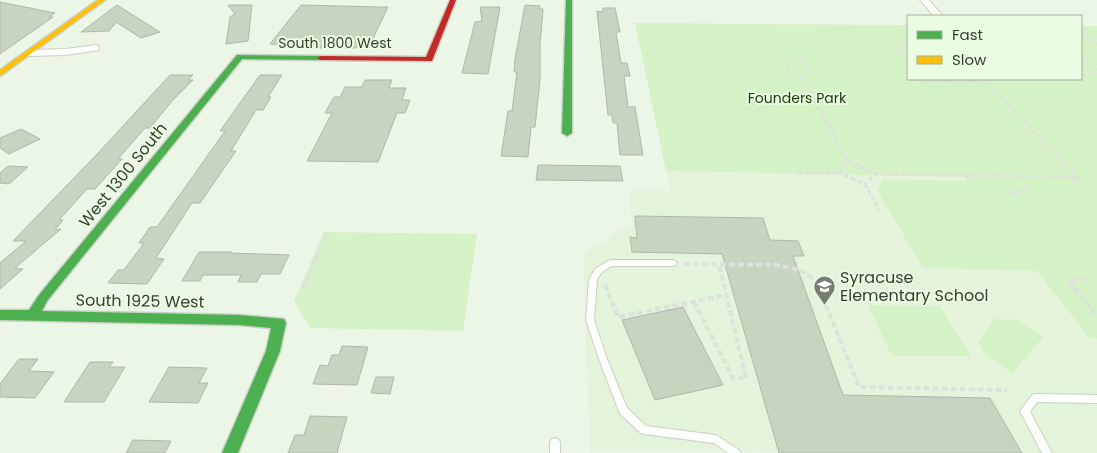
<svg xmlns="http://www.w3.org/2000/svg" width="1097" height="453" font-family="Poppins,sans-serif">
	<rect width="100%" height="100%" fill="#ecf6e7"/>
	<path fill="#e3f4db" d="M666,171L964,177L1089,338L1097,339V453L590,451L583,255L632,223L629,190L670,191Z"/>
	<g fill="#d5f2c6">
		<path d="M635,23L908,25V79H1081V26H1097V339L1089,338L1037,271L923,268L877,190L883,179L967,181L964,177L666,171Z"/>
		<path d="M324,232L477,234L463,331L310,328L294,301Z"/>
		<path d="M868,305L940,306L971,356H892Z"/>
		<path d="M994,319L1018,320L1043,337L1013,373L986,356L978,342Z"/>
	</g>
	<g fill="#c7d4c0" stroke="#b0b7ac">
		<path d="M0,2L55,13L49,17H53L0,54Z"/>
		<path d="M117,5L160,32L141,38L116,22L109,31L81,32Z"/>
		<path d="M228,5H252L248,41L226,44L230,17L235,14Z"/>
		<path d="M301,5L379,7H388L370,45H358L356,48H314L270,44Z"/>
		<path d="M525,5L540,6L539,9H543L540,45V80L535,127H531L528,157L501,156L508,111H512L517,72H514L515,59Z"/>
		<path d="M480,7H500L488,74L462,73L475,22L482,21Z"/>
		<path d="M603,8H615L620,32H616L621,63H627L630,76H624L628,107H635L643,155H620L617,123H613L612,115H608L597,11L603,12Z"/>
		<path d="M170,75H193L188,80H193L172,101L150,128H145L118,159H122L95,189H87L59,220H63L55,230L61,229L15,268L23,269L0,289V263L26,241H13L100,151Z"/>
		<path d="M260,75H282L268,97H271L263,110H256L231,151H236L200,203H192L156,258L164,259L147,284L108,283L118,270H124L144,243H139L150,227H157L225,131H220Z"/>
		<path d="M365,80H392L389,88H406L402,100H410L405,113H397L378,162L307,161L332,113H325L334,97H340L345,87H362Z"/>
		<path d="M21,129L40,139L9,154L0,148V138Z"/>
		<path d="M538,165L620,166L623,181L536,180Z"/>
		<path d="M8,166L28,167L9,184L0,183V173Z"/>
		<path d="M635,216L763,218L770,240L798,241L804,256H793L843,395L990,398L1022,453H779L722,254L632,252L630,237L637,238Z"/>
		<path d="M199,252H232L231,253L289,255L280,274H261L257,282H238L241,275H203L200,281H182Z"/>
		<path d="M683,307L723,385L655,400L622,320Z"/>
		<path d="M342,346L368,347L357,385L313,384L320,365L328,366L332,355H339Z"/>
		<path d="M19,359H38L29,371L54,372L35,398L0,397V384Z"/>
		<path d="M90,362H113L109,367H125L104,402H64Z"/>
		<path d="M169,367L207,368L199,383H208L198,403L149,402Z"/>
		<path d="M376,377H394L390,394L371,393Z"/>
		<path d="M310,416L347,417L337,453H288L295,435H304Z"/>
		<path d="M133,440L171,441L165,453H126Z"/>
	</g>
	<g fill="none" stroke-linecap="round" stroke-linejoin="round">
		<defs>
			<g id="lane">
				<path d="M610,260H673L676,261L677,263L676,265L673,266H611L602,272L597,279L594,320L607,359L627,408L646,426L716,435L739,450L741,453H728L714,443L644,434L641,433L620,414L599,359L586,320L589,279L596,268Z"/>
				<path d="M1035,394L1097,395V403L1037,402L1030,412L1052,453H1042L1020,411L1032,395Z"/>
				<path d="M555,438L558,439L560,442V453H550V442L552,439Z"/>
			</g>
			<g id="street">
				<path d="M920,0H929L943,16H934Z"/>
				<path d="M96,45L99,46V50L66,55L29,56L24,53L29,50L66,49Z"/>
			</g>
			<g id="fast">
				<path d="M566,0H572V133L567,136L562,133Z"/>
				<path d="M237,55L321,56L325,58L321,60L242,59L47,301L42,311L239,315L284,319L286,323L280,351L238,453H222L266,351L271,328L239,325L0,320V310H29L39,295Z"/>
			</g>
			<path id="slow" d="M98,0H105L0,76V70Z"/>
			<path id="jam" d="M450,0H456L432,61L321,60L317,58L321,56L426,57Z"/>
		</defs>
		<use href="#lane" stroke="#cad1c5" stroke-width="2"/>
		<use href="#street" stroke="#cad1c5" stroke-width="2"/>
		<use href="#fast" stroke="#cad1c5" stroke-width="3"/>
		<use href="#slow" stroke="#cad1c5" stroke-width="3"/>
		<use href="#jam" stroke="#cad1c5" stroke-width="3"/>
		<g stroke="#dee0dc" stroke-width="2" stroke-dasharray="4 2" stroke-linecap="butt">
			<path d="M1081,33L1097,44"/>
			<path d="M908,44H894L908,60"/>
			<path d="M783,56L789,66L786,70C793,77 802,78 811,74L810,70L804,67"/>
			<path d="M792,56L797,67"/>
			<path d="M800,56L806,67"/>
			<path d="M1081,57L1097,70"/>
			<path d="M1081,65L1095,76"/>
			<path d="M905,68L908,72"/>
			<path d="M1081,74L1084,76"/>
			<path d="M802,77L821,111"/>
			<path d="M914,79L916,81L984,82"/>
			<path d="M983,79L1014,111"/>
		</g>
		<g stroke="#dee0dc" stroke-width="3" stroke-dasharray="4.5 2.5" stroke-linecap="butt">
			<path d="M848,161L876,174L1078,177L1013,110"/>
			<path d="M838,172L865,184L876,174"/>
			<path d="M798,173L838,172L848,161L820,110"/>
			<path d="M865,184L879,210"/>
			<path d="M1074,187L1078,177"/>
			<path d="M1011,194L1032,187"/>
			<path d="M316,258L327,232"/>
		</g>
		<g stroke="#dee0dc" stroke-width="4" stroke-dasharray="6 3" stroke-linecap="butt">
			<path d="M684,264L777,265L800,270L816,281L859,387L1007,390"/>
			<path d="M1086,279L1069,280L1097,317"/>
			<path d="M605,285L618,317L726,295"/>
			<path d="M303,289L316,257"/>
			<path d="M694,302L733,378H746L719,264"/>
		</g>
		<use href="#lane" fill="#fcfefb" fill-rule="evenodd"/>
		<use href="#street" fill="#fcfefb" fill-rule="evenodd"/>
		<use href="#fast" fill="#4caf50" fill-rule="evenodd"/>
		<use href="#slow" fill="#ffc107" fill-rule="evenodd"/>
		<use href="#jam" fill="#c62828" fill-rule="evenodd"/>
	</g>
	<defs>
		<symbol id="school-pin" viewBox="-11 -11 22 30"><path d="M0 17L-7.5 6A9.5 9.5 0 1 1 7.5 6Z" fill="#767e72" stroke="#eafce1"/><path d="M0-5L7-2L0 1L-7-2ZM-4 1L0 2.5L4 1V4Q0 6-4 4Z" fill="#fff"/></symbol>
	</defs>
	<g fill-rule="evenodd">
		<use href="#school-pin" x="812" y="274" width="25" height="34"/>
	</g>
	<g text-anchor="middle" dominant-baseline="central" stroke-width="4" stroke-linejoin="round" paint-order="stroke">
		<g font-size="14" fill="#373e33" stroke="#eafce1">
			<text x="335" y="43">South 1800 West</text>
		</g>
		<g font-size="14" fill="#1c3905" stroke="#eafce1">
			<text x="797" y="98">Founders Park</text>
		</g>
		<g font-size="16" fill="#373e33" stroke="#eafce1">
			<text transform="translate(123 175) rotate(-51)">West 1300 South</text>
			<text transform="translate(140 301) rotate(1)">South 1925 West</text>
		</g>
		<g font-size="16" fill="#373e33" stroke="#eafce1" text-anchor="start">
			<text x="840" y="277">Syracuse<tspan x="840" dy="18">Elementary School</tspan></text>
		</g>
	</g>
	<rect x="907" y="15" width="175" height="65" fill="#eafce1" stroke="#a2b09b"/>
	<rect x="917" y="31" width="25" height="8" fill="#4caf50" stroke="#a2b09b"/>
	<text x="952" y="40" font-size="15" fill="#373e33">Fast</text>
	<rect x="917" y="56" width="25" height="8" fill="#ffc107" stroke="#a2b09b"/>
	<text x="952" y="65" font-size="15" fill="#373e33">Slow</text>
</svg>
